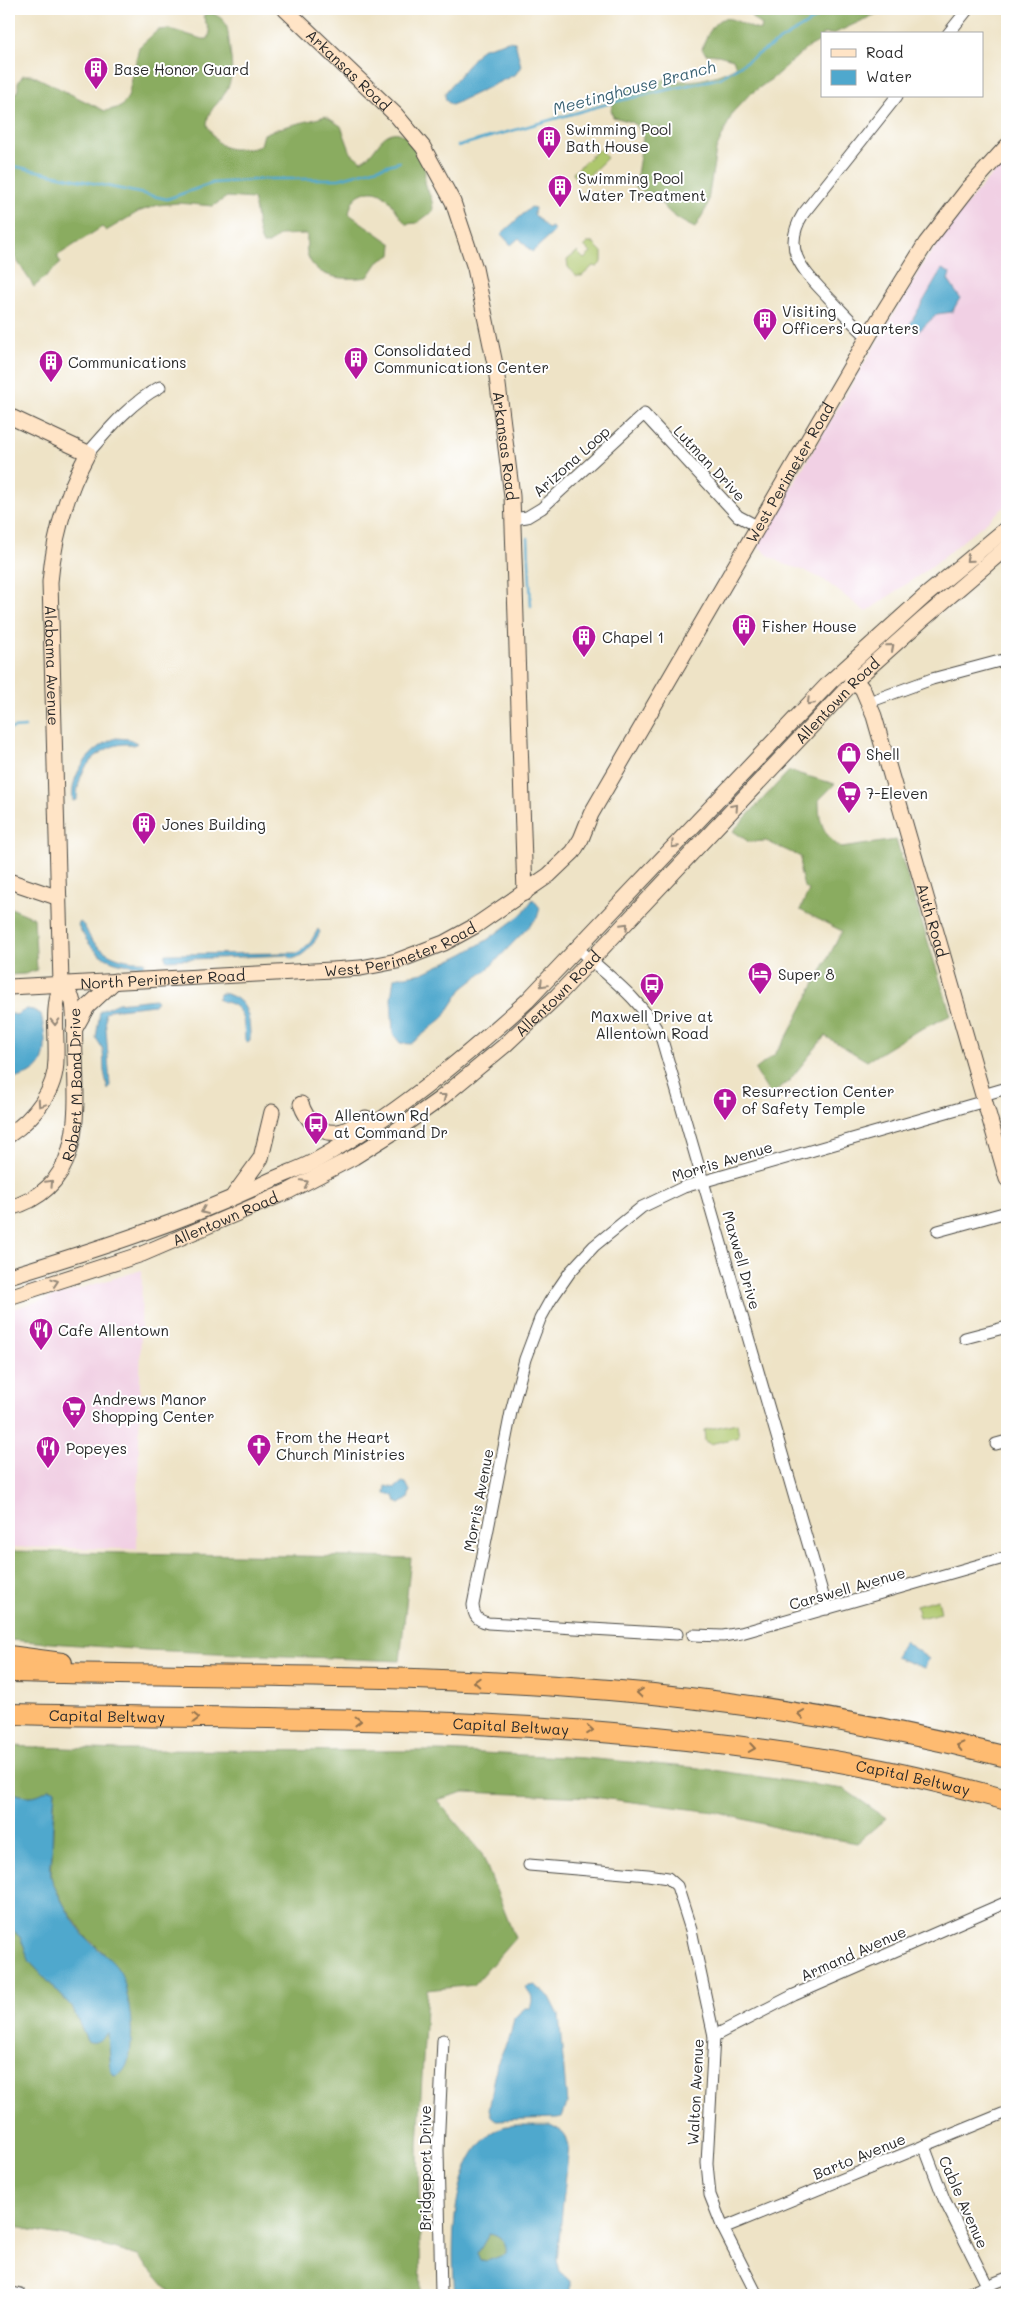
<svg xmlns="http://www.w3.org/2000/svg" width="1016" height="2304" font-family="Mali,sans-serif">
	<rect width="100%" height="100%" fill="#fff"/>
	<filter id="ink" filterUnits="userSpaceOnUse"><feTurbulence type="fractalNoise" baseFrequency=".02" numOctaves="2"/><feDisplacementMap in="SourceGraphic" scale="10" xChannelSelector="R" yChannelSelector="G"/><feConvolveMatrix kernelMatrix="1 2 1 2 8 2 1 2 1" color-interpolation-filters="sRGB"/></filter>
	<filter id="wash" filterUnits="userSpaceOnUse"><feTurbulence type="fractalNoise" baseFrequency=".0096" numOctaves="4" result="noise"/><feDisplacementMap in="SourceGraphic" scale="20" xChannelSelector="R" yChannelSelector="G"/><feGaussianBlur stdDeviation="1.12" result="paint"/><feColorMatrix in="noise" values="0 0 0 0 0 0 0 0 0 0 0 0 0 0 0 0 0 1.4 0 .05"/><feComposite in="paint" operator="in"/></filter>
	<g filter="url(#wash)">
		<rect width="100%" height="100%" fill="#eee3c6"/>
		<g fill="#f1d0e4">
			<path d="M1007,157V505L931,567L866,612L824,580L806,571L784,564L768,555L757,545L925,261L965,206Z"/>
			<path d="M142,1270L137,1549L9,1547V1310Z"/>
		</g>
		<g fill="#aec76d" stroke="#6c794c">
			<path d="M599,149L607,158L584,180H576L573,173Z"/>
			<path d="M587,243H593L602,252V262L597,267L593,266L582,276H576L568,267L567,260L577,252L584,259L591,253L584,246Z"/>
			<path d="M737,1423L739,1437L710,1444L705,1441L704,1430Z"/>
			<path d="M938,1599L941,1613L919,1618L916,1605Z"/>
		</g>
		<g fill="#8aac60" stroke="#5a6c46">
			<path d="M753,9H887L833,34H822V40L807,48L773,78L749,95L733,112L716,150L707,207L695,228C678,220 663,211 656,193H647L635,187L643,137L638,127L632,122L613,117L611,109L618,93L628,88L655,86L664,79C689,84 714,79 736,67L733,59L718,55L706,54L702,49C704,41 707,35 712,28C725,6 744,29 761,30L762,25L752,18Z"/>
			<path d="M209,12C227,19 227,24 229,41C231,61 236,78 223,96C214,109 208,109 207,125C215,139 220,150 237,149C248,148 250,151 261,145L264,134C284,125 305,123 325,116L341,126L351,153L361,161C375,155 378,137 392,133C405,129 421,151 424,162C426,169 424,176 425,182C428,194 433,197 433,211L417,223L406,224C394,211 386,183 363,193C353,197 351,204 349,214L392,244L391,255L378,262L368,277C346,280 314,280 307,253C306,247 307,240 307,234L280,235L269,244H263C256,231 258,214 253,199L227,197L213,206L178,203L158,205L138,212L106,231L102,227L57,256L61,263L34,287L9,248V101L18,91V83L23,75H32L105,111L121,107L128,97L139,47L158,30L170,29L202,39H208L210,32L203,16Z"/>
			<path d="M789,771L835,784L819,800C819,823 823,834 841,848L896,840L951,1015L911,1034L867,1061L825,1036L789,1081L770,1095L755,1070L775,1054L788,1035L842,931L800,910L809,890L804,887L800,871L801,857L766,841L749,842L733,831Z"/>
			<path d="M9,907L34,918L37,970L25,974L9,975Z"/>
			<path d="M9,1551L411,1558L400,1661L147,1650L9,1640Z"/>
			<path d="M9,1746L121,1750L440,1751L584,1758L699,1768L844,1789L886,1818L857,1843L803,1834L715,1812L592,1797L464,1792L437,1800L482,1854L515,1938L474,1985L427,1990L418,2146L421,2295H172L138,2256L76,2238L9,2226V1927L20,1937L30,1962L72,2007L87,2041L108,2033L111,2071L114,2076L104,1953L85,1936L64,1905L51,1878L55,1790L49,1789C35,1798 27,1798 12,1792L9,1794Z"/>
			<path d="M489,2234C498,2234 505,2242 507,2250C504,2259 489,2262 481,2260L478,2253Z"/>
		</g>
		<g fill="#4fa8cd" stroke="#3d6a7c" fill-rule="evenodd">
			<path d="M508,41L515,42L521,66L516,74L452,105C446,102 445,99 445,93L481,49Z"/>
			<path d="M531,207L535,208L534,214L548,229L552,227L554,230L553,233L532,252L519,238L511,245L501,234Z"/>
			<path d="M942,269L950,273L948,280L960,298L952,312L937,314L918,332L910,324Z"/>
			<path d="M116,738L129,739L137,743L134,745C116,740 93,754 84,770C79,779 77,790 77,800L73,801C69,773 92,747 116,738Z"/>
			<path d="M533,899L540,908L537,918L489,968L462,989L443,1018L411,1044L400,1043L393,1034L391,998L394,978L423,973L463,954L487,940L522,914Z"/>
			<path d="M80,922C86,926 87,933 91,939C104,955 123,962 144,961L145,964L143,966C108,964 94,957 78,925Z"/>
			<path d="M318,929L320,932C314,944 305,956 292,959L287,955L167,960L165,958L166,954L298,953L310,943Z"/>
			<path d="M221,993C248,997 250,1017 250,1040L248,1042L245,1040C244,1028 245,1012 233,1005C228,1002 222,1002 217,999Z"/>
			<path d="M155,999L157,1001L154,1005L109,1010L105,1014L110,1086L108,1090L104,1071L103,1049L96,1038L100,1011L118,1003Z"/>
			<path d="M27,1009L33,1010L41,1014C45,1034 52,1065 28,1074C21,1077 16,1079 9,1078V1013L16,1015Z"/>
			<path d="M402,1482L406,1483L410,1491L408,1499L400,1504L396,1502L394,1496L385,1494L386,1486L395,1488Z"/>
			<path d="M904,1641L929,1659L924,1668L895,1657Z"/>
			<path d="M49,1789L55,1790C53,1811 52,1833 52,1854C51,1861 50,1870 51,1877C54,1890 76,1927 85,1937C96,1949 111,1957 120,1972C130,1989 142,2074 114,2076L111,2071L108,2033C100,2039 97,2045 87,2041L72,2007L30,1962L20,1937L9,1927V1794L11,1792C27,1798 35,1798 49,1789Z"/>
			<path d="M535,1985L550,1997L559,2015L567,2104L562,2117L556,2118L496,2120L491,2116L489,2110L497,2064L511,2032L514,2018L525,2008H530C534,1998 532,1995 525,1987Z"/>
			<path d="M550,2125C560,2129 567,2135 569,2146L557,2259L560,2272L570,2281V2295H455C451,2247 449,2154 500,2128C509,2123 538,2126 550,2125ZM489,2234C499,2235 508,2243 506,2254L487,2261L481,2260L478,2253Z"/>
		</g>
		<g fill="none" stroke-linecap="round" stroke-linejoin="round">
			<g stroke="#4fa8cd" stroke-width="2.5">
				<path d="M458,146L614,102L720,78L831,9"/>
				<path d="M9,165L167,199L213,183L267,179H339L399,162"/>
				<path d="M528,538L531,606"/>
				<path d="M9,730L13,728L25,727"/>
			</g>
		</g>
	</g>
	<g filter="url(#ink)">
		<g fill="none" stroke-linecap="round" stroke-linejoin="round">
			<defs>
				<g id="street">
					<path d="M948,34L968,9"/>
					<path d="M868,337C854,325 842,311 829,298C805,272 780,251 803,214L897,96"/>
					<path d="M88,453C109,429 131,402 160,387"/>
					<path d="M513,519L527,517L542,508L644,414L738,516L757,526"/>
					<path d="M869,702L932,679L1007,659"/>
					<path d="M577,948C607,975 646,1003 662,1040L827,1609"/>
					<path d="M983,1095L1007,1088"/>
					<path d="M938,1231L1007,1212"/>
					<path d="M965,1338L1007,1327"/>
					<path d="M996,1444L1007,1441"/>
					<path d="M677,1634L488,1623C477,1620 474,1617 473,1605L511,1412L525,1359L540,1319L550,1301L570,1272L594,1246L642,1207L684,1187L985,1101"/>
					<path d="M693,1635L723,1636L741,1633L1007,1557"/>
					<path d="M529,1865L648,1875L668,1878L677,1886L691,1930L714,2036L707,2163L710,2195L723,2228L757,2295"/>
					<path d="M714,2036L794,1995L1007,1902"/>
					<path d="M924,2146L944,2199L992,2295"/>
					<path d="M723,2228L1007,2112"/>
					<path d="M9,2292L21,2295"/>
					<path d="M441,2295L438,2150L443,2040"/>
					<path d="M964,2295L1007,2278"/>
				</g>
				<g id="secondary">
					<path id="s1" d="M285,9L396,115L423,147L453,202L475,268L496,369L512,496L525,893"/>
					<path id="s2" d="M9,416L88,453C66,493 54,536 50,582L61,984C52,1011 57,1032 56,1060C56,1091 34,1118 9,1135"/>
					<path id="s3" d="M850,673L863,690L874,716L1007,1179"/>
					<path d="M9,881L59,898"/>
					<path id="s4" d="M9,987L332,970L361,968L397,961L444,943L475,926L549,875L573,852L581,839L591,814L871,332L926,243L968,189L1007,146"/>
					<path d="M74,1030L87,1007L115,981"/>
					<path d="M301,1104C306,1119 319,1135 338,1132C347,1131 358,1123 366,1118"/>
					<path d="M234,1195L261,1158L272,1112"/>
					<path id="s5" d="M9,1208C83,1189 77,1116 75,1056C74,1043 76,1010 72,999C70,994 64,988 61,984"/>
					<path d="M9,1276C95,1250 179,1223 261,1185C278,1176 296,1171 313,1162C391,1119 462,1060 527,1001L830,682L925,596L1007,528"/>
					<path id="s6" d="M9,1297L142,1254L289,1191L354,1157L394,1132L440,1099L504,1046L557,996L855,680L922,620L1007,547"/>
				</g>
				<g id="highway">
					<path d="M9,1656L62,1663"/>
					<path d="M9,1672C209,1677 410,1673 609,1690C744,1701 877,1724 1007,1757"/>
					<path id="s7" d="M9,1714C342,1722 683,1709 1007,1800"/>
				</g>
			</defs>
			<use href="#street" stroke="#484742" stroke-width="13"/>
			<use href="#secondary" stroke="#484742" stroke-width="17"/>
			<use href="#highway" stroke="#484742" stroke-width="22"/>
			<use href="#street" stroke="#fff" stroke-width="11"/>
			<use href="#secondary" stroke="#ffe4c6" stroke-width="15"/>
			<use href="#highway" stroke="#febb71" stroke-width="20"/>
		</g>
		<defs><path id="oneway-chevron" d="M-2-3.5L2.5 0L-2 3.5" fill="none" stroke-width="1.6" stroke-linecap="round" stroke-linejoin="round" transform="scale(1.25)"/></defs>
		<g stroke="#958878">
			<use href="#oneway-chevron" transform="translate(969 559) rotate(140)"/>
			<use href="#oneway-chevron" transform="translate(891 647) rotate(-41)"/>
			<use href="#oneway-chevron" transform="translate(810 702) rotate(135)"/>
			<use href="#oneway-chevron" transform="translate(735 807) rotate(-48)"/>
			<use href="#oneway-chevron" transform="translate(674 845) rotate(134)"/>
			<use href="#oneway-chevron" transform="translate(625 926) rotate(-46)"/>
			<use href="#oneway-chevron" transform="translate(543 984) rotate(134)"/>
			<use href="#oneway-chevron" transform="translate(55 1022) rotate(89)"/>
			<use href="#oneway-chevron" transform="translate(443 1097) rotate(-37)"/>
			<use href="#oneway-chevron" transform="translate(41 1104) rotate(124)"/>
			<use href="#oneway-chevron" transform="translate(50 1183) rotate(-47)"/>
			<use href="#oneway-chevron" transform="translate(305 1183) rotate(-27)"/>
			<use href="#oneway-chevron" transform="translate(204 1211) rotate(157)"/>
			<use href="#oneway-chevron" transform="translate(55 1282) rotate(-18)"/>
		</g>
		<g stroke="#94734e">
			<use href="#oneway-chevron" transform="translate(477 1682) rotate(-177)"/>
			<use href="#oneway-chevron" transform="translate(640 1693) rotate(-174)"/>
			<use href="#oneway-chevron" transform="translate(801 1714) rotate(-171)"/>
			<use href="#oneway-chevron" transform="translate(196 1718) rotate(1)"/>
			<use href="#oneway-chevron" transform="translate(358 1721) rotate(1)"/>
			<use href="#oneway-chevron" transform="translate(590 1730) rotate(4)"/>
			<use href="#oneway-chevron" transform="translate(960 1746) rotate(-166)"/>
			<use href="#oneway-chevron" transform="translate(752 1748) rotate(9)"/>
		</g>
	</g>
	<defs>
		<symbol id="building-pin" viewBox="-11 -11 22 30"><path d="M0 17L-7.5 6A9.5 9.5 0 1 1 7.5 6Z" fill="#b5179e" stroke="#fff"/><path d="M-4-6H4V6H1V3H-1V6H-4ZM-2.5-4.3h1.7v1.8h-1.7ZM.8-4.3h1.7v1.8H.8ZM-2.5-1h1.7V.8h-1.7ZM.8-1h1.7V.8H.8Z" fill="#fff"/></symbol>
		<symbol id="shop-pin" viewBox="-11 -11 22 30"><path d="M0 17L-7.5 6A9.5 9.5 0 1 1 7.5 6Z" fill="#b5179e" stroke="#fff"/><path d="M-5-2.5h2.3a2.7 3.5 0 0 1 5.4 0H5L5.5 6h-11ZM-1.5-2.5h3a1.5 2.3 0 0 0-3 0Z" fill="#fff"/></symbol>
		<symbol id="supermarket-pin" viewBox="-11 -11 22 30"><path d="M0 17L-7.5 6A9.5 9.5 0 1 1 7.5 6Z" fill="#b5179e" stroke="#fff"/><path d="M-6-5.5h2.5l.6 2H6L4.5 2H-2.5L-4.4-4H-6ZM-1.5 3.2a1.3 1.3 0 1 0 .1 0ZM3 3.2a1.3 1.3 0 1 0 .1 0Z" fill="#fff"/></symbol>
		<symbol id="hotel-pin" viewBox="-11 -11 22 30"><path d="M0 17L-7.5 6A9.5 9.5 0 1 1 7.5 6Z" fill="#b5179e" stroke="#fff"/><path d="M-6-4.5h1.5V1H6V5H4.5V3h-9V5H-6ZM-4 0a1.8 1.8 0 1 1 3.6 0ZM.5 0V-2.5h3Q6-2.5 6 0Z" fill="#fff"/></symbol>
		<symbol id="bus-pin" viewBox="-11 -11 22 30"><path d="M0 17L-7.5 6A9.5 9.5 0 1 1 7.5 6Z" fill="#b5179e" stroke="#fff"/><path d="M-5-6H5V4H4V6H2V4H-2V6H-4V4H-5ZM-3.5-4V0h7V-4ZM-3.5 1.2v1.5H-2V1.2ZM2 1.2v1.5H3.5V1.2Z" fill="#fff"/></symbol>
		<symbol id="church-pin" viewBox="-11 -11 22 30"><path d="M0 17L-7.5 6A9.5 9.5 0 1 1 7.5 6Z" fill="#b5179e" stroke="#fff"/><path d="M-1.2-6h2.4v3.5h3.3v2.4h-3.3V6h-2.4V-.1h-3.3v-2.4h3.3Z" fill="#fff"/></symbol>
		<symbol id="restaurant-pin" viewBox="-11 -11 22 30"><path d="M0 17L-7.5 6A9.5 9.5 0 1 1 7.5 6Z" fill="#b5179e" stroke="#fff"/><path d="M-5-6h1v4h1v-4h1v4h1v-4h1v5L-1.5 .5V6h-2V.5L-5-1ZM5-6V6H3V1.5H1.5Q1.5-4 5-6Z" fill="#fff"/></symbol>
	</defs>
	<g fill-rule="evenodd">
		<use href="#building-pin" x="82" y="55" width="28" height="38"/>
		<use href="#building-pin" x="535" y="124" width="28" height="38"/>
		<use href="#building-pin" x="546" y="173" width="28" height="38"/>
		<use href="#building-pin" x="751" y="306" width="28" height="38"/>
		<use href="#building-pin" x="342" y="345" width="28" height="38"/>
		<use href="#building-pin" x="37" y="348" width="28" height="38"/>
		<use href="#building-pin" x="730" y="612" width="28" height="38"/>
		<use href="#building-pin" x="570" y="623" width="28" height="38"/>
		<use href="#shop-pin" x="835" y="740" width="28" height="38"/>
		<use href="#supermarket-pin" x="835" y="779" width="28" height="38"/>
		<use href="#building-pin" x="130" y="810" width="28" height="38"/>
		<use href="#hotel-pin" x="746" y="960" width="28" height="38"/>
		<use href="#bus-pin" x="638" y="971" width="28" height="38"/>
		<use href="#church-pin" x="711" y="1086" width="28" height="38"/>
		<use href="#bus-pin" x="302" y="1110" width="28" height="38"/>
		<use href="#restaurant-pin" x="27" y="1316" width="28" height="38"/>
		<use href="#supermarket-pin" x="60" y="1394" width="28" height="38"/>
		<use href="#church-pin" x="245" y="1432" width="28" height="38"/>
		<use href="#restaurant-pin" x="34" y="1434" width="28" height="38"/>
	</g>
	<g text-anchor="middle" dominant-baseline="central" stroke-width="4" stroke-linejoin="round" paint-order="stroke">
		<g font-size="15" fill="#2b2b2b" stroke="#fff" text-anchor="start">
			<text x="114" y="69">Base Honor Guard</text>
			<text x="566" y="129">Swimming Pool<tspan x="566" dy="17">Bath House</tspan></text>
			<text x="578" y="178">Swimming Pool<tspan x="578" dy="17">Water Treatment</tspan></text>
			<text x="782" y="311">Visiting<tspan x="782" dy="17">Officers' Quarters</tspan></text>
			<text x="374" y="350">Consolidated<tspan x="374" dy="17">Communications Center</tspan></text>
			<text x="68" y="362">Communications</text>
			<text x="762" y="626">Fisher House</text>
			<text x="602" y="637">Chapel 1</text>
			<text x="866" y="754">Shell</text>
			<text x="866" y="793">7-Eleven</text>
			<text x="162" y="824">Jones Building</text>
			<text x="778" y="974">Super 8</text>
			<text x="652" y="1016" text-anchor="middle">Maxwell Drive at<tspan x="652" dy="17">Allentown Road</tspan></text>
			<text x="742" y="1091">Resurrection Center<tspan x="742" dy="17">of Safety Temple</tspan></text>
			<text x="334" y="1115">Allentown Rd<tspan x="334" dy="17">at Command Dr</tspan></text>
			<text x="58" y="1330">Cafe Allentown</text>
			<text x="92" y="1399">Andrews Manor<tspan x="92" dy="17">Shopping Center</tspan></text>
			<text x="276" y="1437">From the Heart<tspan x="276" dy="17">Church Ministries</tspan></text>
			<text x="66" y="1448">Popeyes</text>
		</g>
		<g font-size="15" fill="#2b2b2b" stroke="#fff">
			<text stroke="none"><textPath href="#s1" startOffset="88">Arkansas Road</textPath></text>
			<text stroke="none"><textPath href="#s1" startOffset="508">Arkansas Road</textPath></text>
			<text transform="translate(571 461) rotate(-42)">Arizona Loop</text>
			<text transform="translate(710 463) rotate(47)">Lutman Drive</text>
			<text stroke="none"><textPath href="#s4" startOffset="1035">West Perimeter Road</textPath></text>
			<text stroke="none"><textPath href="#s2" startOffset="306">Alabama Avenue</textPath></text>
			<text stroke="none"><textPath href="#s6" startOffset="1040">Allentown Road</textPath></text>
			<text stroke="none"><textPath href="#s3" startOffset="262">Auth Road</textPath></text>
			<text stroke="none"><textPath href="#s4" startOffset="395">West Perimeter Road</textPath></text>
			<text stroke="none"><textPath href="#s4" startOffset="154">North Perimeter Road</textPath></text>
			<text stroke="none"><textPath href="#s6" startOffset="635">Allentown Road</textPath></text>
			<text stroke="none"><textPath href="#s5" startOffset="154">Robert M Bond Drive</textPath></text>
			<text transform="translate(722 1161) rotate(-17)">Morris Avenue</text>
			<text stroke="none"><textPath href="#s6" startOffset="230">Allentown Road</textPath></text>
			<text transform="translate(742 1260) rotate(74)">Maxwell Drive</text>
			<text transform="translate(478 1500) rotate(-79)">Morris Avenue</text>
			<text transform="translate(847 1588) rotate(-16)">Carswell Avenue</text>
			<text stroke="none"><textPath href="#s7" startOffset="98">Capital Beltway</textPath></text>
			<text stroke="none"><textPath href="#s7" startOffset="502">Capital Beltway</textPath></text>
			<text stroke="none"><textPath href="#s7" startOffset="908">Capital Beltway</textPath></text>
			<text transform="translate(853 1953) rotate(-24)">Armand Avenue</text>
			<text transform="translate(695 2092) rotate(-87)">Walton Avenue</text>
			<text transform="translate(859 2156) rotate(-22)">Barto Avenue</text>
			<text transform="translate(425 2168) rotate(-90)">Bridgeport Drive</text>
			<text transform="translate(964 2202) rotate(66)">Cable Avenue</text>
		</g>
		<g font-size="16" font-style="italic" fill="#3b6374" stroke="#fff">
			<text transform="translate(634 87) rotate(-15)">Meetinghouse Branch</text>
		</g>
	</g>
	<rect width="1016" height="2304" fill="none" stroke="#fff" stroke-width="30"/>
	<rect x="821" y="32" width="162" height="65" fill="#ffffff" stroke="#aaaaaa"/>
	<rect x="831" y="49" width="25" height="8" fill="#ffe4c6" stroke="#aaaaaa"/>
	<text x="866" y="58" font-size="15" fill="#2b2b2b">Road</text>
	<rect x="831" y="70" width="25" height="15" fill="#4fa8cd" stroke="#aaaaaa"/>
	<text x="866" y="82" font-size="15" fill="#2b2b2b">Water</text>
</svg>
